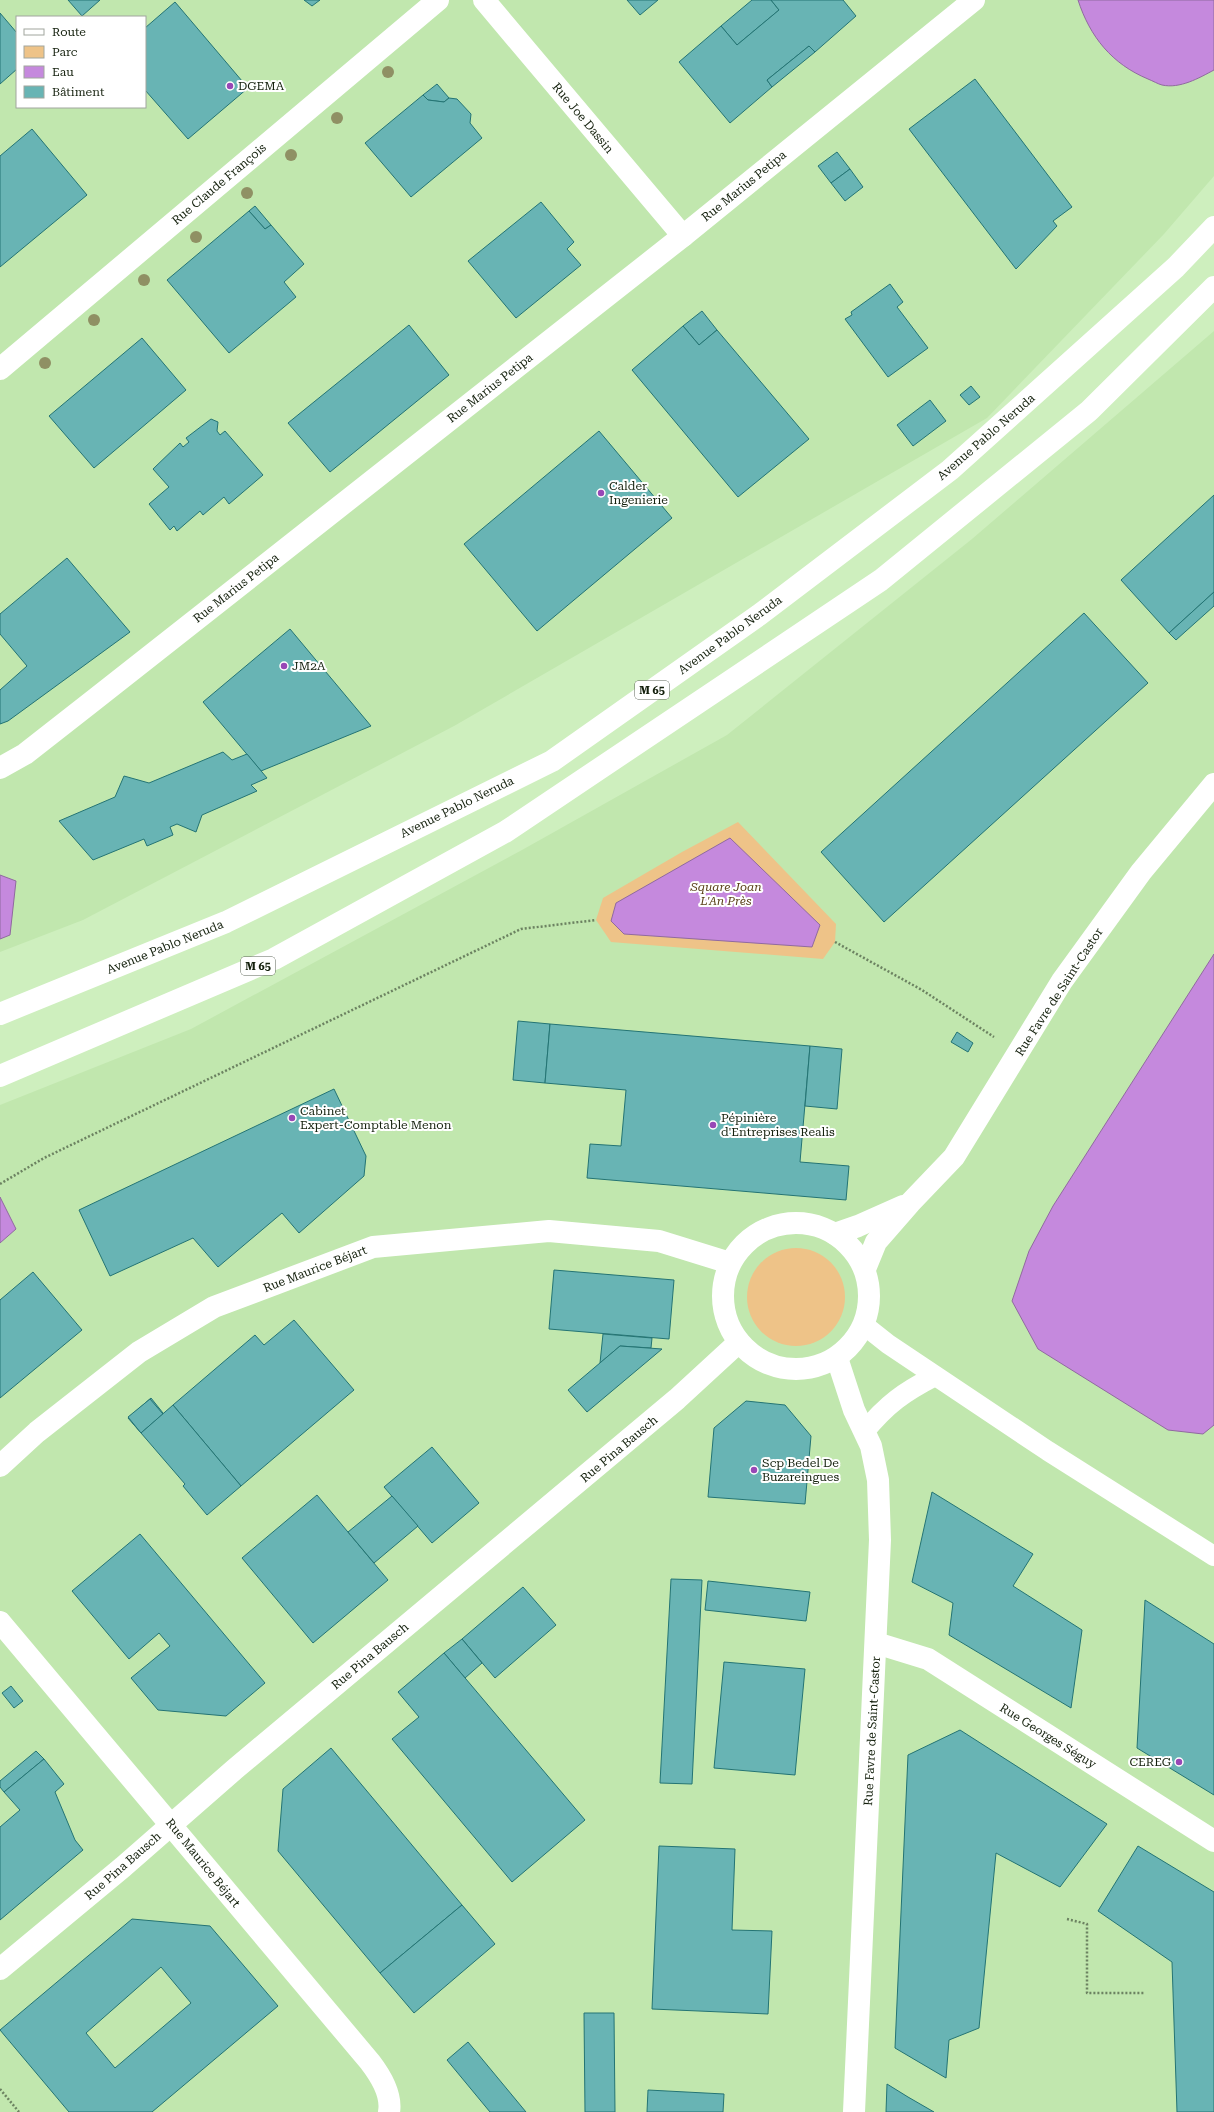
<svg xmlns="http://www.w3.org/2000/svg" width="1214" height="2112" font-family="'Roboto Serif',serif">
	<rect width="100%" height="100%" fill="#ceefbe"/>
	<g fill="#c1e7ae" fill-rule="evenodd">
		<path d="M0,0H1214V176L1164,234L987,418L454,726L83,920L0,952ZM17,17H145V107H17Z"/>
		<path d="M1214,331V2112H0V1105L191,1029L522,850L727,735L972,539Z"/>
	</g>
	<g fill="#eec388">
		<path d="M738,822L836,924L835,942L823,959L611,942L596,920L603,898L682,852Z"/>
		<circle cx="796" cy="1297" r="49"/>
	</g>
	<g fill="#c589dd" stroke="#906a9f">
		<path d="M1078,0H1214V70C1199,78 1180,89 1162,85C1158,84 1153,81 1148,79C1112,64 1090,37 1078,0Z"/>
		<path d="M730,838L820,925L812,947L624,934L611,921L616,903Z"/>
		<path d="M0,875L16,881L10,935L0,939Z"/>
		<path d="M1214,954V1425L1203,1434L1168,1430L1038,1349L1012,1301L1029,1251L1053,1206Z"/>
		<path d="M0,1197L16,1229L0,1243Z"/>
	</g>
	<g fill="#68b4b4" stroke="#247474" fill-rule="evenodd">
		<path d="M68,0H100L82,16Z"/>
		<path d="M304,0H320L312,6Z"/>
		<path d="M627,0H658L640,15Z"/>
		<path d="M752,0H771L779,10L737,45L721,26Z"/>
		<path d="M771,0H843L856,16L815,52L809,46L767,80L772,87L730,123L679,62L721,26L737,45L779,10Z"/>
		<path d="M175,2L248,88L188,139L145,90V28Z"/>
		<path d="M0,13L17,33V69L0,84Z"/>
		<path d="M809,46L815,52L772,87L767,80Z"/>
		<path d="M975,79L1072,207L1053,221L1057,226L1016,269L909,129Z"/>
		<path d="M437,84L449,98L444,102L428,100L423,95Z"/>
		<path d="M423,95L428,100L444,102L449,98L457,99L471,114L470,123L482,138L411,197L365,143Z"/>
		<path d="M32,129L87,195L0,267V156Z"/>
		<path d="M837,152L850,169L831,183L818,166Z"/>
		<path d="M850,169L863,187L845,201L831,183Z"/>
		<path d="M541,202L574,242L567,249L581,265L516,318L468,261Z"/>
		<path d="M255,206L271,225L265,229L249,211Z"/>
		<path d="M249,211L265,229L271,225L304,264L284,282L296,297L229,353L167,280Z"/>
		<path d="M890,284L903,302L897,307L928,348L888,377L845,319L852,315L851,312Z"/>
		<path d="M702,311L717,330L699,345L683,326Z"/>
		<path d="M409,325L449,375L330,472L288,423Z"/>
		<path d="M683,326L699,345L717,330L809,439L738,497L632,370Z"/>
		<path d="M142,338L186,390L94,468L49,416Z"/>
		<path d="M971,386L980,397L969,405L960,395Z"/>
		<path d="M930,400L946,421L913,446L897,425Z"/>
		<path d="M211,419L218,422L217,431L220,435L225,431L263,475L229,504L224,497L203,515L200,511L177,531L174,526L170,530L149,504L169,487L153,469L180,443L183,447L189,442L186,438Z"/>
		<path d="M599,431L672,518L537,631L464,544Z"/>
		<path d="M1214,495V592L1169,633L1121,580Z"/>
		<path d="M67,558L130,632L8,721L0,724V690L27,666L0,634V614Z"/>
		<path d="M1214,592V606L1176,640L1169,633Z"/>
		<path d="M1084,613L1148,683L884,922L821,852Z"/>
		<path d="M290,629L371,726L261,771L203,702Z"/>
		<path d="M223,752L232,760L247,754L267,778L251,785L257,791L202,815L196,832L177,824L170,827L173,835L147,846L144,839L93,860L59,821L115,797L124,776L149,783Z"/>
		<path d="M518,1021L550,1024L545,1083L513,1080Z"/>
		<path d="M550,1024L810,1046L800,1162L849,1166L846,1200L587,1178L590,1144L621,1146L626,1090L545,1083Z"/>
		<path d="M957,1032L973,1043L968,1052L951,1042Z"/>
		<path d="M810,1046L842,1049L837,1109L805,1106Z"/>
		<path d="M334,1089L366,1156L364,1176L299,1233L282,1213L218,1267L193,1238L110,1276L79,1210Z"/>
		<path d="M554,1270L674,1280L669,1339L549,1329Z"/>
		<path d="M33,1272L82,1330L0,1398V1300Z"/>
		<path d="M294,1320L354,1390L241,1486L173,1405L255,1335L264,1345Z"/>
		<path d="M603,1334L652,1338L651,1348L620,1346L600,1363Z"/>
		<path d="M620,1346L662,1349L587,1412L568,1390Z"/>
		<path d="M151,1398L163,1413L141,1433L128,1418Z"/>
		<path d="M150,1399L163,1414L141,1433L128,1417Z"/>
		<path d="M746,1401L785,1405L811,1436L805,1504L708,1497L714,1428Z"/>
		<path d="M173,1405L241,1486L207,1515L183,1486L185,1484L141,1433Z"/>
		<path d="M432,1447L479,1503L432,1543L384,1487Z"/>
		<path d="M932,1492L1033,1554L1013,1586L1082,1630L1071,1708L949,1635L953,1603L912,1582Z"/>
		<path d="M317,1495L388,1580L313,1643L242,1558Z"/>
		<path d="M392,1496L418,1526L374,1563L348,1532Z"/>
		<path d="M140,1534L265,1683L226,1716L158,1710L131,1678L170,1646L159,1633L129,1659L72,1591Z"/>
		<path d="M671,1579L702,1580L692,1784L660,1783Z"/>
		<path d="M708,1581L810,1592L806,1621L705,1610Z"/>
		<path d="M523,1587L556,1625L495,1678L462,1639Z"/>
		<path d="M1145,1600L1214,1644V1795L1137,1748Z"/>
		<path d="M462,1639L482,1663L465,1678L444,1653Z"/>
		<path d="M444,1653L585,1820L512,1882L392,1739L419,1717L398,1692Z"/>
		<path d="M724,1662L805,1669L795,1775L714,1768Z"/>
		<path d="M11,1686L23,1701L14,1708L2,1693Z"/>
		<path d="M960,1730L1107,1824L1060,1887L996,1853L979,2028L949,2040L946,2078L895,2048L908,1755Z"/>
		<path d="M331,1748L462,1905L380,1973L278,1851L283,1789Z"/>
		<path d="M36,1751L44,1759L4,1792L0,1787V1781Z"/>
		<path d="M44,1759L64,1784L55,1792L75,1840L83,1850L0,1920V1827L20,1810L4,1792Z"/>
		<path d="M659,1846L735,1849L732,1930L772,1931L768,2014L652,2009Z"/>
		<path d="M1138,1846L1214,1892V2112H1177L1172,1962L1098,1911Z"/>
		<path d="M462,1905L495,1944L414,2013L380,1973Z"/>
		<path d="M132,1919L210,1926L278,2006L152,2112H69L0,2030ZM161,1967L191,2003L115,2068L86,2033Z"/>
		<path d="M584,2013H614L615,2112H585Z"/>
		<path d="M468,2042L526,2112H490L447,2060Z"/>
		<path d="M887,2084L908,2097L934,2112H886Z"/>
		<path d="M648,2090L724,2094L723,2112H647Z"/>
	</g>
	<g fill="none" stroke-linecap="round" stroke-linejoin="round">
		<g stroke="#6c8261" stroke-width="2.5" stroke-dasharray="2 2" stroke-linecap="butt">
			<path d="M835,942L922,990L994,1037"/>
			<path d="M0,1184L44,1158L521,929L596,920"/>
			<path d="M1067,1919L1087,1924V1993H1145"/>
			<path d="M0,2089L19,2112"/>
		</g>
		<g stroke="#fff" stroke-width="20">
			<path d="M864,1325L888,1344L1048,1451L1214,1556"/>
			<path d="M864,1432C887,1404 904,1392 935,1376"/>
		</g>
		<g stroke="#fff" stroke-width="22">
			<path d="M484,0L683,236"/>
			<path d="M0,369L438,0"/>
			<path d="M0,768L25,754L94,700L683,236L974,0"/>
			<circle cx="796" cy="1296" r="73"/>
			<path d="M835,1234L858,1226L903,1206"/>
			<path d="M865,1269L876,1242L910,1203L954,1157L1062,981L1141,872L1214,784"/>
			<path d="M837,1358L854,1410L871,1446L878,1480L880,1540L854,2112"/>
			<path d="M0,1466L37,1432L139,1352L214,1307L373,1247L549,1231L659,1241L730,1263"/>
			<path d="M0,1622L370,2062C380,2075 392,2095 389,2112"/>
			<path d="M876,1643L928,1659L1214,1841"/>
			<path d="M0,1969L123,1867L235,1769L677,1399L739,1342"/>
		</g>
		<g stroke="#fff" stroke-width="22">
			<path d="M0,1014L226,922L552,761L759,615L950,470L1176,267L1214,227"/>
			<path d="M0,1076L274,959L505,832L881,580L1089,411L1214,287"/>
		</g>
	</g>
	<g fill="#8f9064">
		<circle cx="388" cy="72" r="6"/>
		<circle cx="337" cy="118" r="6"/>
		<circle cx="291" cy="155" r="6"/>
		<circle cx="247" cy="193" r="6"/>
		<circle cx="196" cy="237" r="6"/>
		<circle cx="144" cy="280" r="6"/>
		<circle cx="94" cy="320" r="6"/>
		<circle cx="45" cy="363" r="6"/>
	</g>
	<g fill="#9847b6" stroke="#fff" stroke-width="1.5">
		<circle cx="230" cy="86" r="4"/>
		<circle cx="601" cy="493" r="4"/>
		<circle cx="284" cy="666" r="4"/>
		<circle cx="292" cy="1118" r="4"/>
		<circle cx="713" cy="1125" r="4"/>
		<circle cx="754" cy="1470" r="4"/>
		<circle cx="1179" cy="1762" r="4"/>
	</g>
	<g text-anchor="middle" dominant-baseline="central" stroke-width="4" stroke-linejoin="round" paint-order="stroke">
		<g fill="#fff" stroke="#5a6356" stroke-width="1">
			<rect x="635" y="681" width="34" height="18" rx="3"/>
			<rect x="241" y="957" width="34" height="18" rx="3"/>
		</g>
		<g font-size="11" font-weight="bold" fill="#14200d">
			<text x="652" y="690">M 65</text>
			<text x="258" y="966">M 65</text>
		</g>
		<g font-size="12" fill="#14200d" stroke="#fff" text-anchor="start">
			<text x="238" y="86">DGEMA</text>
			<text x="609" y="486">Calder<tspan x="609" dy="14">Ingenierie</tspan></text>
			<text x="292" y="666">JM2A</text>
			<text x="300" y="1111">Cabinet<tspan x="300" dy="14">Expert-Comptable Menon</tspan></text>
			<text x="721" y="1118">Pépinière<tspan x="721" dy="14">d'Entreprises Realis</tspan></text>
			<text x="762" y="1463">Scp Bedel De<tspan x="762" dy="14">Buzareingues</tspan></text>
			<text x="1171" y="1762" text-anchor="end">CEREG</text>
		</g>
		<g font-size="12" fill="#14200d" stroke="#fff">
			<text transform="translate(583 118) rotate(50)">Rue Joe Dassin</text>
			<text transform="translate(219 184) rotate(-40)">Rue Claude François</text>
			<text transform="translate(744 186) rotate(-39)">Rue Marius Petipa</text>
			<text transform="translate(490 388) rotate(-38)">Rue Marius Petipa</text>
			<text transform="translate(986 437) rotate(-41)">Avenue Pablo Neruda</text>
			<text transform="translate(236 588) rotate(-38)">Rue Marius Petipa</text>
			<text transform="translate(730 635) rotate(-36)">Avenue Pablo Neruda</text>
			<text transform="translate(457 807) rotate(-26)">Avenue Pablo Neruda</text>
			<text transform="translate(165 947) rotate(-22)">Avenue Pablo Neruda</text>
			<text transform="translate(1059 992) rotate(-57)">Rue Favre de Saint-Castor</text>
			<text transform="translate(315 1269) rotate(-21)">Rue Maurice Béjart</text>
			<text transform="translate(619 1449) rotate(-40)">Rue Pina Bausch</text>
			<text transform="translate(370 1656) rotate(-40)">Rue Pina Bausch</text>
			<text transform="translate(872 1731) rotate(-87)">Rue Favre de Saint-Castor</text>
			<text transform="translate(1048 1736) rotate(32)">Rue Georges Séguy</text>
			<text transform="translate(203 1863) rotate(51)">Rue Maurice Béjart</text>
			<text transform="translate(123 1866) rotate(-41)">Rue Pina Bausch</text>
		</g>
		<g font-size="12" font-style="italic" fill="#5b421a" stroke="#fff">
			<text x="726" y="887">Square Joan<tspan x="726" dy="14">L'An Près</tspan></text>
		</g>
	</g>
	<rect x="16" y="16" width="130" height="92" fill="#ffffff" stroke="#a1a69e"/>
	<rect x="24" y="29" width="20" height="6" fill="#ffffff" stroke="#a1a69e"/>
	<text x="52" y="36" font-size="12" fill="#14200d">Route</text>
	<rect x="24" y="46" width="20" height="12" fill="#eec388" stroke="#a1a69e"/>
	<text x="52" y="56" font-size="12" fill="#14200d">Parc</text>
	<rect x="24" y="66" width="20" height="12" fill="#c589dd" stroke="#a1a69e"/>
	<text x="52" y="76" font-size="12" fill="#14200d">Eau</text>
	<rect x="24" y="86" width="20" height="12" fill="#68b4b4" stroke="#a1a69e"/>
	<text x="52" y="96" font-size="12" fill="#14200d">Bâtiment</text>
</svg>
